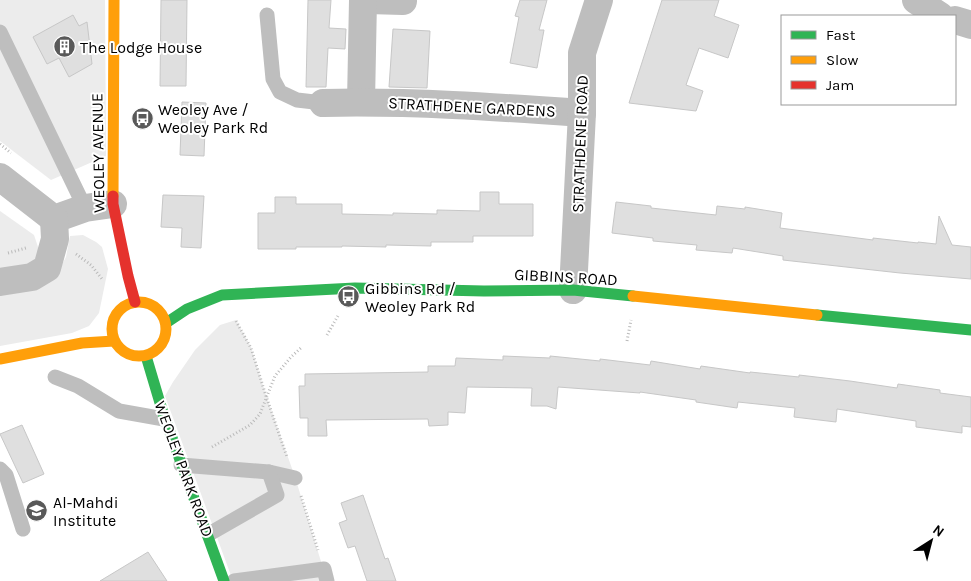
<svg xmlns="http://www.w3.org/2000/svg" width="971" height="581" font-family="Karla,sans-serif">
	<rect width="100%" height="100%" fill="#fff"/>
	<g fill="#ececec">
		<path d="M0,0H105L106,156L51,180L0,141Z"/>
		<path d="M0,211L34,235L40,253L30,265L0,270Z"/>
		<path d="M83,235L96,242L102,247L108,269L99,313L89,326L72,333L0,346V292L58,272L66,257L70,236Z"/>
		<path d="M236,320L251,347L266,395L295,477L327,581H233L165,396L173,382L195,350L220,325Z"/>
	</g>
	<g fill="#dfdfdf" stroke="#c7c7c7">
		<path d="M161,0H187L186,86H160Z"/>
		<path d="M308,0H331L329,28L346,29L345,49L328,48L326,87H306Z"/>
		<path d="M520,0H547L539,30H544L537,68L510,63L519,17L515,16Z"/>
		<path d="M662,0H719L714,16L739,25L728,58L699,48L686,85L703,91L696,111L629,103Z"/>
		<path d="M73,15L79,26L87,22L92,64L69,77L59,58L47,64L33,37Z"/>
		<path d="M393,29L430,31L427,88L389,87Z"/>
		<path d="M182,102L206,103L204,156L180,155Z"/>
		<path d="M480,192H499V204H533V236H473V242H431V246L386,245V247L342,246V247H296V249H258V213H275V197H296V204H342V214L393,215V213L437,214V210L480,211Z"/>
		<path d="M163,195L204,196L201,248L181,247L182,228L161,227Z"/>
		<path d="M616,202L651,206V208L716,215L717,206L745,209V207L782,213L780,228L873,240V238L918,243V242L936,244L939,216L952,245L971,247V279L900,273L783,260V256L733,248L732,253L696,250L697,245L653,241V238L612,233Z"/>
		<path d="M503,356L550,358V356L600,361V359L650,365L651,361L700,369L701,366L750,373V372L799,377V375L850,381L897,388L898,384L940,390V393L971,397V427L962,426V433L916,427V421L837,409L836,422L794,417L795,408L738,402L737,408L696,402V400L640,392V393L558,387L556,409L547,406H531L532,388L467,387L465,413L448,412V425L429,426L428,419L326,420L327,436H308V418H300L299,386H305V374L428,372V366H455L456,358L503,360Z"/>
		<path d="M22,425L44,474L23,483L0,434Z"/>
		<path d="M363,495L385,559L388,558L396,581H367L355,546L348,548L339,523L347,520L341,503Z"/>
		<path d="M148,552L167,581H100Z"/>
	</g>
	<g fill="none" stroke-linecap="round" stroke-linejoin="round">
		<g stroke="#b9b9b9" stroke-width="3" stroke-dasharray="1 2.5" stroke-linecap="butt">
			<path d="M0,144L11,153"/>
			<path d="M8,253L26,248"/>
			<path d="M76,254L91,265L102,279"/>
			<path d="M236,321L251,348L266,396L287,457"/>
			<path d="M327,335L339,314"/>
			<path d="M627,341L631,320"/>
			<path d="M212,447L250,425L260,414L275,376L291,357L302,347"/>
			<path d="M301,496L318,550"/>
		</g>
		<g stroke="#bebebe" stroke-width="15">
			<path d="M267,15L273,79L280,92L297,100L323,103"/>
			<path d="M0,32L85,208"/>
			<path d="M55,377L78,386L119,411L164,419"/>
			<path d="M181,465L269,472L295,478"/>
			<path d="M0,469L6,475L23,529"/>
			<path d="M209,534L277,495L269,472"/>
			<path d="M234,581L324,569L327,581"/>
		</g>
		<g stroke="#bebebe" stroke-width="28">
			<path d="M368,0L403,1"/>
			<path d="M916,0L940,16"/>
			<path d="M955,20L971,25"/>
			<path d="M361,102L363,0"/>
			<path d="M323,103C409,101 496,107 582,113"/>
			<path d="M0,177L54,219L85,208L113,204"/>
			<path d="M0,282L32,277L47,268L55,239L54,219"/>
			<path d="M573,290L582,113V53L599,0"/>
		</g>
		<g stroke="#30b455" stroke-width="11">
			<path d="M817,315L971,330"/>
			<path d="M166,323L187,309L222,295L355,288L484,291L573,290L633,296"/>
			<path d="M146,356L163,413L224,581"/>
		</g>
		<g stroke="#ff9f0a" stroke-width="11">
			<path d="M113,196L114,0"/>
			<path d="M633,296L817,315"/>
			<circle cx="139" cy="329" r="27"/>
			<path d="M0,359L82,343L114,341"/>
		</g>
		<path stroke="#e5322d" stroke-width="11" d="M113,196V204L128,276L135,302"/>
	</g>
	<defs>
		<symbol id="building-disc" viewBox="-11 -11 22 22"><circle r="9.5" fill="#595959" stroke="#fff"/><path d="M-4-6H4V6H1V3H-1V6H-4ZM-2.5-4.3h1.7v1.8h-1.7ZM.8-4.3h1.7v1.8H.8ZM-2.5-1h1.7V.8h-1.7ZM.8-1h1.7V.8H.8Z" fill="#fff"/></symbol>
		<symbol id="bus-disc" viewBox="-11 -11 22 22"><circle r="9.5" fill="#595959" stroke="#fff"/><path d="M-5-6H5V4H4V6H2V4H-2V6H-4V4H-5ZM-3.5-4V0h7V-4ZM-3.5 1.2v1.5H-2V1.2ZM2 1.2v1.5H3.5V1.2Z" fill="#fff"/></symbol>
		<symbol id="university-disc" viewBox="-11 -11 22 22"><circle r="9.5" fill="#595959" stroke="#fff"/><path d="M0-5L7-2L0 1L-7-2ZM-4 1L0 2.5L4 1V4Q0 6-4 4Z" fill="#fff"/></symbol>
	</defs>
	<g fill-rule="evenodd">
		<use href="#building-disc" x="52" y="34" width="25" height="25"/>
		<use href="#bus-disc" x="130" y="106" width="25" height="25"/>
		<use href="#bus-disc" x="336" y="284" width="25" height="25"/>
		<use href="#university-disc" x="24" y="498" width="25" height="25"/>
	</g>
	<g text-anchor="middle" dominant-baseline="central" stroke-width="4" stroke-linejoin="round" paint-order="stroke">
		<g font-size="16" fill="#000" stroke="#fff" text-anchor="start">
			<text x="80" y="47">The Lodge House</text>
			<text x="158" y="109">Weoley Ave /<tspan x="158" dy="18">Weoley Park Rd</tspan></text>
			<text x="365" y="288">Gibbins Rd /<tspan x="365" dy="18">Weoley Park Rd</tspan></text>
			<text x="53" y="502">Al-Mahdi<tspan x="53" dy="18">Institute</tspan></text>
		</g>
		<g font-size="16" fill="#000" stroke="#fff">
			<text transform="translate(472 107) rotate(3)">STRATHDENE GARDENS</text>
			<text transform="translate(580 144) rotate(-88)">STRATHDENE ROAD</text>
			<text transform="translate(98 153) rotate(-91)">WEOLEY AVENUE</text>
			<text transform="translate(566 277) rotate(3)">GIBBINS ROAD</text>
			<text transform="translate(184 469) rotate(70)">WEOLEY PARK ROAD</text>
		</g>
	</g>
	<rect x="781" y="15" width="175" height="90" fill="#ffffff" stroke="#999999"/>
	<rect x="791" y="31" width="25" height="8" fill="#30b455" stroke="#999999"/>
	<text x="826" y="40" font-size="15" fill="#000000">Fast</text>
	<rect x="791" y="56" width="25" height="8" fill="#ff9f0a" stroke="#999999"/>
	<text x="826" y="65" font-size="15" fill="#000000">Slow</text>
	<rect x="791" y="81" width="25" height="8" fill="#e5322d" stroke="#999999"/>
	<text x="826" y="90" font-size="15" fill="#000000">Jam</text>
	<g transform="translate(931 541) rotate(36)" stroke="#ffffff" stroke-width="4" paint-order="stroke">
	<path d="M0-4L9 19L0 12L-9 19Z" fill="#000000"/>
	<text y="-8" font-size="14" font-weight="bold" text-anchor="middle" fill="#000000">N</text>
	</g>
</svg>
